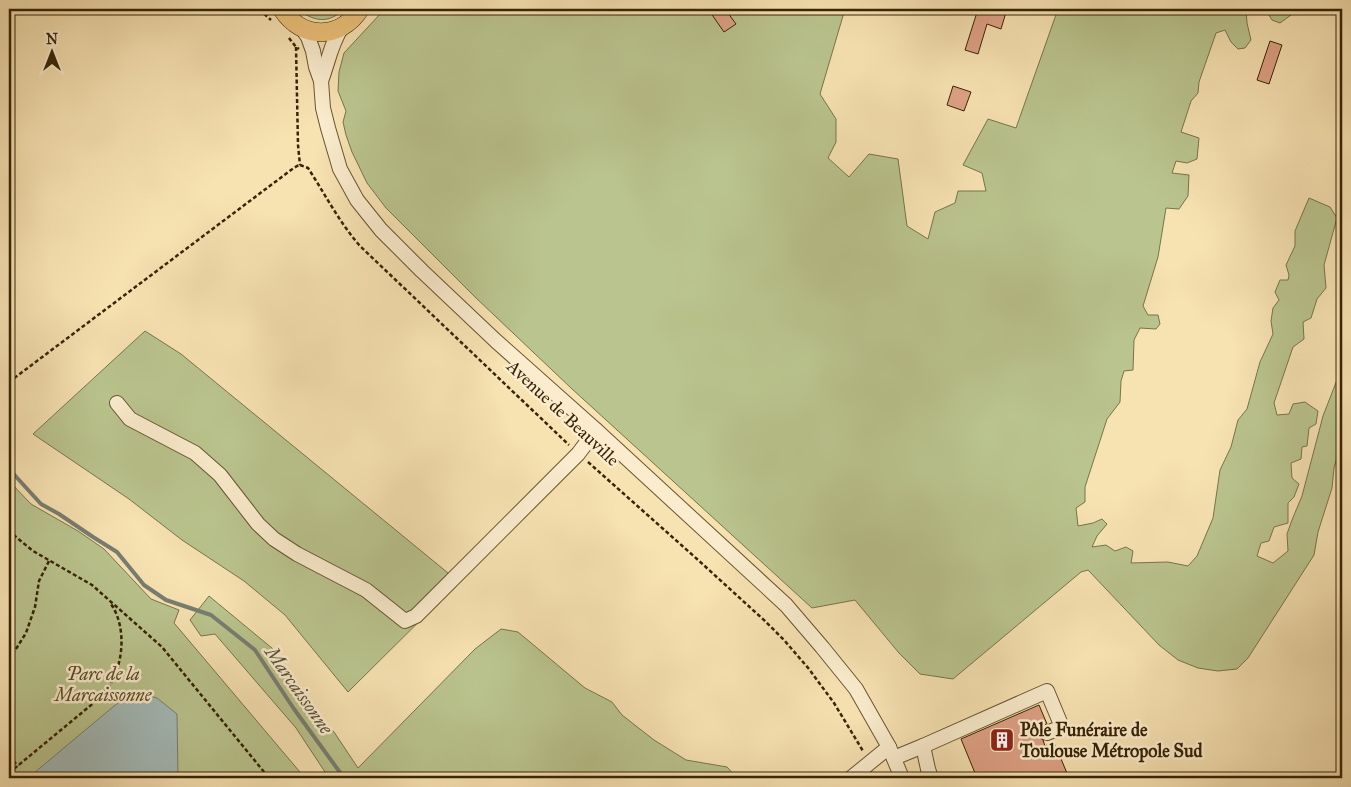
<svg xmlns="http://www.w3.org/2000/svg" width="1351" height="787" font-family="'IM FELL Great Primer',serif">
	<rect width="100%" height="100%" fill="#f7e2b2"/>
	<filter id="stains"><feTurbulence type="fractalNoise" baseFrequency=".004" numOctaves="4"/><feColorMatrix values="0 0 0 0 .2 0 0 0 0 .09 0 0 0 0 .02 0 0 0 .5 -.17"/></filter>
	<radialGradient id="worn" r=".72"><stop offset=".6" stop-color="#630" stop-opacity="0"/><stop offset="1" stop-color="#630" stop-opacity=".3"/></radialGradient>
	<g fill="#bac48e" stroke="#78744a">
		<path d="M297,9H344C328,25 313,21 297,9Z"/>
		<path d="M393,9H845L820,94L836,119V142L828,158L849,177L869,154L898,159L907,226L928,239L935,212L955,203L958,191H986L982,173L963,165L988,119L1016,128L1058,9H1246L1247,23L1251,40L1245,48L1238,49L1231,42L1225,30L1216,33L1199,82L1198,93L1191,101L1181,132L1199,138L1197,159L1187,163L1176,161L1172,173L1189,175L1188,196L1179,209L1166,208L1158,257L1143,306L1148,315H1158L1160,324L1156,329L1140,328L1134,340L1133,370L1124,371L1121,381L1120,402L1107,419L1085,487V502L1076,508L1078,526L1093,523L1102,519L1107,524L1097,536L1092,547L1106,545L1115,551L1126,547L1133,551L1131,563L1168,562L1188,566L1197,556L1213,518L1220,470L1231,447L1238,420L1247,409L1260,362L1273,334L1271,321L1273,308L1279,300L1275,292L1280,280H1288L1289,275L1286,265L1295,246V231L1309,198L1330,207L1337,218L1324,265L1326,288L1317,299L1311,318L1303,322L1304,339L1293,347L1274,403L1277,415L1289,414L1293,404L1305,402L1318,411L1316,424L1309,428L1307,446L1302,447L1301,459L1291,463L1292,478L1299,484L1294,497L1288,503V523L1274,527L1269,541L1261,543L1257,556L1273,563L1288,551L1287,534L1292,520L1302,496L1323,416L1342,367V439L1334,468L1332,488L1318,532L1314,555L1248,658L1237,669L1218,671L1198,668L1178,660L1159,645L1088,570L1081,572L953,679L920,674L899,653L855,600L812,608L571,388L475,297L386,208L367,183L352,152L346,135L343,122L346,111L338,91L339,72L344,53L381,13Z"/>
		<path d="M1265,9H1292L1291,15L1280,23L1272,20Z"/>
		<path d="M145,331L181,354L459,582L348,692L285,615L244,581L182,540L129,499L33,434Z"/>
		<path d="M9,481L31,504L78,531L104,549L151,599L179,610L174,623L305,778H9Z"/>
		<path d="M209,596L273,649L289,684L334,732L358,768L475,649L501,629L518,632L585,688L612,702L622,715L654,740L686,760L727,767L737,778H329L296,728L215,634L201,636L190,620Z"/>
	</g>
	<path fill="#a3bab8" stroke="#787e71" d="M132,691L157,698L177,714L178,778H28Z"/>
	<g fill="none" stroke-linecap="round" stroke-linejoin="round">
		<path stroke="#787e71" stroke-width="4" d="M9,469L41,504L59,514L93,537L117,552L144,585L166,600L211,615L255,650L294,709L344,778"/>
	</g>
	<g fill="#dea185" stroke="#372406">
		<path d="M708,9H725L736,24L724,32Z"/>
		<path d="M978,9H1007L1001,29L987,24L978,54L965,50Z"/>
		<path d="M1270,41L1282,45L1269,84L1257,80Z"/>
		<path d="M953,86L971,92L964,111L947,105Z"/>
		<path d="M1039,705L1047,724L1038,728L1039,737L1043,740L1045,746L1054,742L1069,778H977L961,739Z"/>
	</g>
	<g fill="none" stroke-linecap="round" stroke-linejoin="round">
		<defs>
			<g id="minor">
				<path d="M302,28L308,37L313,51L316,67L321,81L323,108L328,128L340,169L357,200L381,230L422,271L496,341L596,430L786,605L822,647L856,689L889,747L902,778"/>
				<path d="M321,81C328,63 331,43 342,27"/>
				<path d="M117,403L130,419L195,453L220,475L258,524L274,539L297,554L366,590L405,621L416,616L578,454L596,430"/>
				<path d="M923,746L1047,691L1062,727L1047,733"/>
				<path d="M894,758L923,746L928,769L931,778"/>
				<path d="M851,778L889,747"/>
			</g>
			<path id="major" d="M282,9C302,40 340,40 360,9"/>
		</defs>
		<use href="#minor" stroke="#675431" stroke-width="16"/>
		<use href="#major" stroke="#372406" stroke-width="19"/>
		<g stroke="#372406" stroke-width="2.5" stroke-dasharray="4 2.5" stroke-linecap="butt">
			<path d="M260,9L261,11L271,20"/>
			<path d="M289,38L296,47L299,49"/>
			<path d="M296,47L298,145L300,165"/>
			<path d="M300,165L308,168C325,194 339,222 360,246L569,445"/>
			<path d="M9,382L291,170L297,166L300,165"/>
			<path d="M588,462L697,559L765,621L784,640L809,669L834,703L863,751"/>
			<path d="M9,530L16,537L33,551L92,585L162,647L269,778"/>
			<path d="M9,660L26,633L35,607L39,581L49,561"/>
			<path d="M9,756L18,766"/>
			<path d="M9,773L96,701C101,695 107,690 111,683C124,660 126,626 111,604"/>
		</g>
		<use href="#minor" stroke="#faeccd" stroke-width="14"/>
		<use href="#major" stroke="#ecc179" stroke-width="18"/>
	</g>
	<defs>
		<symbol id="building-square" viewBox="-11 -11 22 22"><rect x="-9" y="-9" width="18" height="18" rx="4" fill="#8f2418" stroke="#faeccd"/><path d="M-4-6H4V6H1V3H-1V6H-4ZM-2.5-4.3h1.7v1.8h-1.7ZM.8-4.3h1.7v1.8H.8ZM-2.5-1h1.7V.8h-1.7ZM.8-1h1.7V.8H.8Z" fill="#fff"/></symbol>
	</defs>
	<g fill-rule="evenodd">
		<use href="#building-square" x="988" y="726" width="28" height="28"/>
	</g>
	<g text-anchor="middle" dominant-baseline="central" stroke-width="5" stroke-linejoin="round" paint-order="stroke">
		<g font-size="18" fill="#372406" stroke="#faeccd">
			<text transform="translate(563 413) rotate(43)">Avenue de Beauville</text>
		</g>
		<g font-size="18" font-style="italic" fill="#584c28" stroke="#faeccd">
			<text x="103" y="674">Parc de la<tspan x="103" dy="21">Marcaissonne</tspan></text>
		</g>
		<g font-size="18" font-weight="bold" fill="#372406" stroke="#faeccd" text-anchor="start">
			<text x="1020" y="730">Pôle Funéraire de<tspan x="1020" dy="21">Toulouse Métropole Sud</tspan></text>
		</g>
		<g font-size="19" font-style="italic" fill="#57513b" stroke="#faeccd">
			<text transform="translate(299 690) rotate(55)">Marcaissonne</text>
		</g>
	</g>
	<rect width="1351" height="787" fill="none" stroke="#f7e2b2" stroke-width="30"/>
	<rect x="10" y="10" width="1331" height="767" fill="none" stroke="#372406" stroke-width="2.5"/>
	<rect x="15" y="15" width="1321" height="757" fill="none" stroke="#372406"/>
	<g transform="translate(52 52)" stroke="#faeccd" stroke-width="4" paint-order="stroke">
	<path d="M0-4L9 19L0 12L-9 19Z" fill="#372406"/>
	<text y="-8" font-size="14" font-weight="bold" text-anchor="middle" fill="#372406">N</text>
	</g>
	<rect width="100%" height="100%" filter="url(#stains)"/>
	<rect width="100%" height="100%" fill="url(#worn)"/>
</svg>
